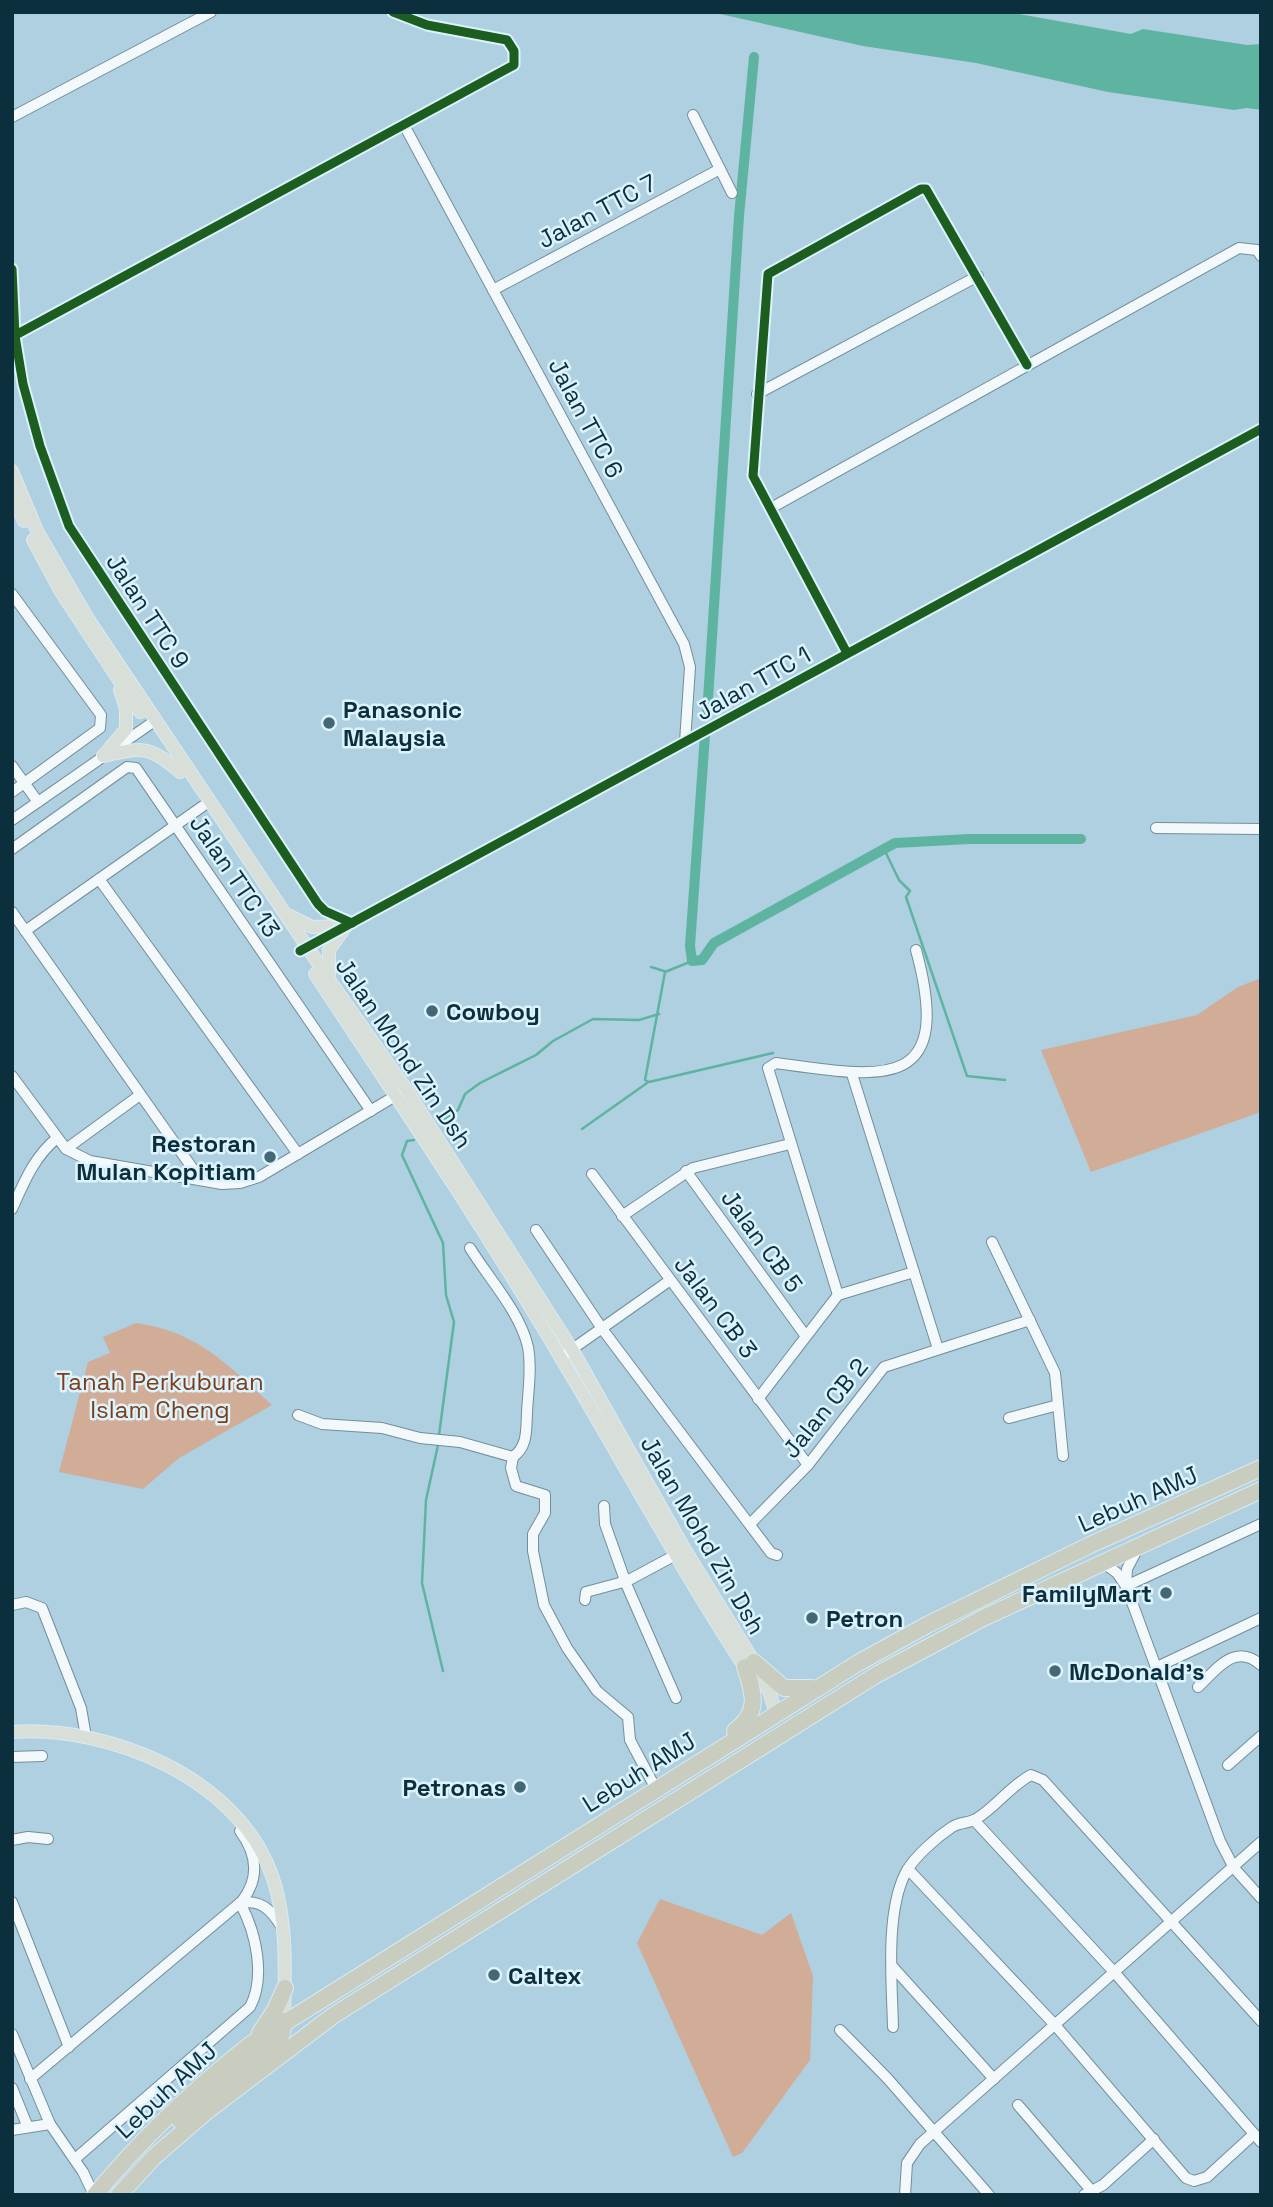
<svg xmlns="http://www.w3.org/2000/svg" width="1273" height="2207" font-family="'Space Grotesk',sans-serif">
	<rect width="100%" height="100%" fill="#aed0e1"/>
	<g fill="#d1ac97">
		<path d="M1261,978V1112L1091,1172L1041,1050L1197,1015L1238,987Z"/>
		<path d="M136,1323C199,1332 226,1364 272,1405L179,1458L143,1489L59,1472L88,1362L110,1353L103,1337Z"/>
		<path d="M660,1899L762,1935L791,1913L813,1976L810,2060L742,2153L733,2157L637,1943Z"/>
	</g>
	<path fill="#5fb4a1" d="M711,12H1008L1131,34L1143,29L1247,45L1261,44V110L1247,108L1234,110L1108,92L976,63L863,46Z"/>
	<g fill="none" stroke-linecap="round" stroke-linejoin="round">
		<g stroke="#5fb4a1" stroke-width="2.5">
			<path d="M884,849L899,880L910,891L906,897L967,1076L1005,1080"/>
			<path d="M692,961L665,972L645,1080L649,1082L773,1053"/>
			<path d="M651,967L664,971"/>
			<path d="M441,1121L458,1110L465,1094L480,1083L536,1055L553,1041L593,1019L639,1020L659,1014"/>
			<path d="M582,1129L647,1083"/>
			<path d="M414,1140L407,1141L402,1155L443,1243L446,1295L454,1322L439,1435"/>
			<path d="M438,1445L426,1500L422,1583L443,1671"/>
		</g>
		<g stroke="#5fb4a1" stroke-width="10">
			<path d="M707,715L739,216L754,57"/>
			<path d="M705,735L690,946L692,961L702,960L714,943L895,843L970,839H1081"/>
		</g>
		<defs>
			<g id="minor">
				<path d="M693,115L732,193"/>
				<path d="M12,117L211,12"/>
				<path d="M404,125L684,644L690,667L685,742"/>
				<path d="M12,269L15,336L23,384L40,446L69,526L318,904L325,911L352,923"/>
				<path d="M493,290L720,169"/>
				<path d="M12,337L514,65V51L507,40L427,25L393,12"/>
				<path d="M757,394L978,276"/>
				<path d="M771,508L1239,248L1257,250L1261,256"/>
				<path d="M12,594L101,715L100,728L12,792"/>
				<path d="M847,653L753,476L768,274L921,189H926L1027,365"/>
				<path d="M12,766L38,802"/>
				<path d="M12,820L156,720"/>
				<path d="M1156,828L1261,829"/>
				<path d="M12,849L127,767L136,768L371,1111"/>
				<path d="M99,879L298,1154"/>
				<path d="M12,912L200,1179"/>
				<path d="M25,931L203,806"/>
				<path d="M300,951L1261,429"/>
				<path d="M852,1074L938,1349"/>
				<path d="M12,1076L66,1149L90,1161L222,1184L240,1183L259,1177L402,1092"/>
				<path d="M66,1149L140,1095"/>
				<path d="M686,1171L805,1335"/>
				<path d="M592,1174L808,1465"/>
				<path d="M12,1209C24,1182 34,1157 57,1138"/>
				<path d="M622,1216L693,1168L790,1144"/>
				<path d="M536,1230L603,1330L771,1553L777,1555"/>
				<path d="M992,1242L1055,1373L1063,1456"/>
				<path d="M838,1295L768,1068L776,1063C883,1078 955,1093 916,950"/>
				<path d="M561,1357L669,1281"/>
				<path d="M758,1399L838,1295L914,1272"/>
				<path d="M298,1415L322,1424L382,1428L420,1438L460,1442L513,1457C528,1446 526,1430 527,1413C528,1391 532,1368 528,1347C520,1312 489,1279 470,1248"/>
				<path d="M1009,1418L1058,1405"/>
				<path d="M513,1457L511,1468L516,1486L545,1495V1513L533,1534V1551L544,1605L567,1648L597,1691L628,1717L630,1740L656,1789"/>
				<path d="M604,1506L605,1524L627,1586L676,1698"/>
				<path d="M750,1524L808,1465L884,1367L1030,1320"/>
				<path d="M1102,1562L1117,1573L1126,1586L1220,1841L1234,1868L1261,1898"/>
				<path d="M1126,1586L1261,1524"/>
				<path d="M1126,1586L1127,1569L1139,1546"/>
				<path d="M585,1600L586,1592L627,1581L683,1551"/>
				<path d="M12,1605L26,1602L42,1608L81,1708L86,1737"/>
				<path d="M1157,1667L1261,1618"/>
				<path d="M1198,1687C1217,1669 1235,1642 1261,1665"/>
				<path d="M12,1757L42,1756"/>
				<path d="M1228,1765L1261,1736"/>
				<path d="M974,1820L1115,1973L1261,2142"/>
				<path d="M12,1840L28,1837L48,1839"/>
				<path d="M908,1869L1055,2025L1186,2178L1194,2181L1207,2177L1254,2134"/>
				<path d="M12,1902L69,2047"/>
				<path d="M240,1903C261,1899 271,1910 281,1926"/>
				<path d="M892,1966L994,2079"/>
				<path d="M893,2027C892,1982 885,1912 906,1872C915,1856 937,1837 952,1827C960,1822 970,1823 976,1819C996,1807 1010,1786 1031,1775L1043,1780L1261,2021"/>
				<path d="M840,2030L888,2079L989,2195"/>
				<path d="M12,2034L50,2124L83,2172L94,2195"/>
				<path d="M30,2079L242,1901C260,1878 257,1854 240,1831"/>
				<path d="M12,2088L27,2125"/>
				<path d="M1018,2105L1090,2189"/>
				<path d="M12,2130L50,2124"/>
				<path d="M75,2159L250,2007C266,1977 256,1932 240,1903"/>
				<path d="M905,2195L907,2163L920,2144L1261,1842"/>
				<path d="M1084,2195L1103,2185L1154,2139"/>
			</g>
			<g id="major">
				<path d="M12,471L37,531L88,619L330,981L406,1089L573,1351L685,1550L754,1662L769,1691L776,1713"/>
				<path d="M12,495L24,521"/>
				<path d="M33,540L61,592L140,712"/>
				<path d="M103,756L126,729V709L120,690"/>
				<path d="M103,756C142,747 149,745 180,772"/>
				<path d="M290,916L312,927L346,926"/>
				<path d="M315,974C399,1101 484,1227 561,1358C624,1463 681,1570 748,1672"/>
				<path d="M329,976V950L346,926"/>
				<path d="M12,1732C108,1725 236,1777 271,1873C288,1918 285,1974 284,2021"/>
			</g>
			<g id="highway">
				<path d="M754,1662L784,1688H812"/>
				<path d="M735,1731C760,1712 754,1694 745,1667"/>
				<path d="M260,2033L275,2010L285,1988"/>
				<path d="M180,2121L234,2074L275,2044L282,2034L284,2021"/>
				<path d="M95,2195C142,2138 193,2090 251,2044L858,1663L927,1625L1090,1545L1261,1468"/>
				<path d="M119,2195L154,2157L207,2111L334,2015L876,1675L983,1618L1261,1490"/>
			</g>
		</defs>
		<use href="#minor" stroke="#738e9b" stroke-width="12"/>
		<use href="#major" stroke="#dbeaf2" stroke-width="14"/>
		<use href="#highway" stroke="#dbeaf2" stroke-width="18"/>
		<use href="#minor" stroke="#f3f8fa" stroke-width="10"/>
		<use href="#major" stroke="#d8ded8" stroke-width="12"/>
		<use href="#highway" stroke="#c8cdc0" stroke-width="16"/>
		<defs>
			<g id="cycleway">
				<path d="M12,269L15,336L23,384L40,446L69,526L318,904L325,911L352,923"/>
				<path d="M12,337L514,65V51L507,40L427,25L393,12"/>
				<path d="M847,653L753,476L768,274L921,189H926L1027,365"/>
				<path d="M300,951L1261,429"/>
			</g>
		</defs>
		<use href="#cycleway" stroke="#dcf3fe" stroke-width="13"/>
		<use href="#cycleway" stroke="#1b5e20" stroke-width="9"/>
	</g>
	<g fill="#446776" stroke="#dcf3fe" stroke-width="2.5">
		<circle cx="329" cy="723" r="7"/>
		<circle cx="432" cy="1011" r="7"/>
		<circle cx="270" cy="1157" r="7"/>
		<circle cx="1166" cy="1593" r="7"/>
		<circle cx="812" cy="1618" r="7"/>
		<circle cx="1055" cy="1671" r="7"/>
		<circle cx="520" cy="1787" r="7"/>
		<circle cx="494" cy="1975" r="7"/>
	</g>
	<g text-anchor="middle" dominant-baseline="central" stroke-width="5" stroke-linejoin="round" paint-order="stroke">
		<g font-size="24" fill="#0b2f3d" stroke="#dcf3fe">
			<text transform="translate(597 211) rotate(-28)">Jalan TTC 7</text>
			<text transform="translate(586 418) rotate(62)">Jalan TTC 6</text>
			<text transform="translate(148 611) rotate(57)">Jalan TTC 9</text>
			<text transform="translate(753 683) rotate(-29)">Jalan TTC 1</text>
			<text transform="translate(235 876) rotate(56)">Jalan TTC 13</text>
			<text transform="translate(404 1053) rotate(56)">Jalan Mohd Zin Dsh</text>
			<text transform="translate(762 1241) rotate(54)">Jalan CB 5</text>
			<text transform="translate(716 1307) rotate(53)">Jalan CB 3</text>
			<text transform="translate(825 1408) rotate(-51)">Jalan CB 2</text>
			<text transform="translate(1138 1499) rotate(-24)">Lebuh AMJ</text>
			<text transform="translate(703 1535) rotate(60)">Jalan Mohd Zin Dsh</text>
			<text transform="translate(639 1772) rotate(-32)">Lebuh AMJ</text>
			<text transform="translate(166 2090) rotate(-43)">Lebuh AMJ</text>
		</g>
		<g font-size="24" font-weight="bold" fill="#0b2f3d" stroke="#dcf3fe" text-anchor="start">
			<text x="343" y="709">Panasonic<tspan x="343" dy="28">Malaysia</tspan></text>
			<text x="446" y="1011">Cowboy</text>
			<text x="256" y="1143" text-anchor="end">Restoran<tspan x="256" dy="28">Mulan Kopitiam</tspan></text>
			<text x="1152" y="1593" text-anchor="end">FamilyMart</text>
			<text x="826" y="1618">Petron</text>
			<text x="1069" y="1671">McDonald's</text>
			<text x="506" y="1787" text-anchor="end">Petronas</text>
			<text x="508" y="1975">Caltex</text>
		</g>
		<g font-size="24" fill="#7c3d17" stroke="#dcf3fe">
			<text x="160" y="1381">Tanah Perkuburan<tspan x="160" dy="28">Islam Cheng</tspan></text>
		</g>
	</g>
	<rect width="1273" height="2207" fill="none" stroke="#0b2f3d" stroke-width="28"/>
</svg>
